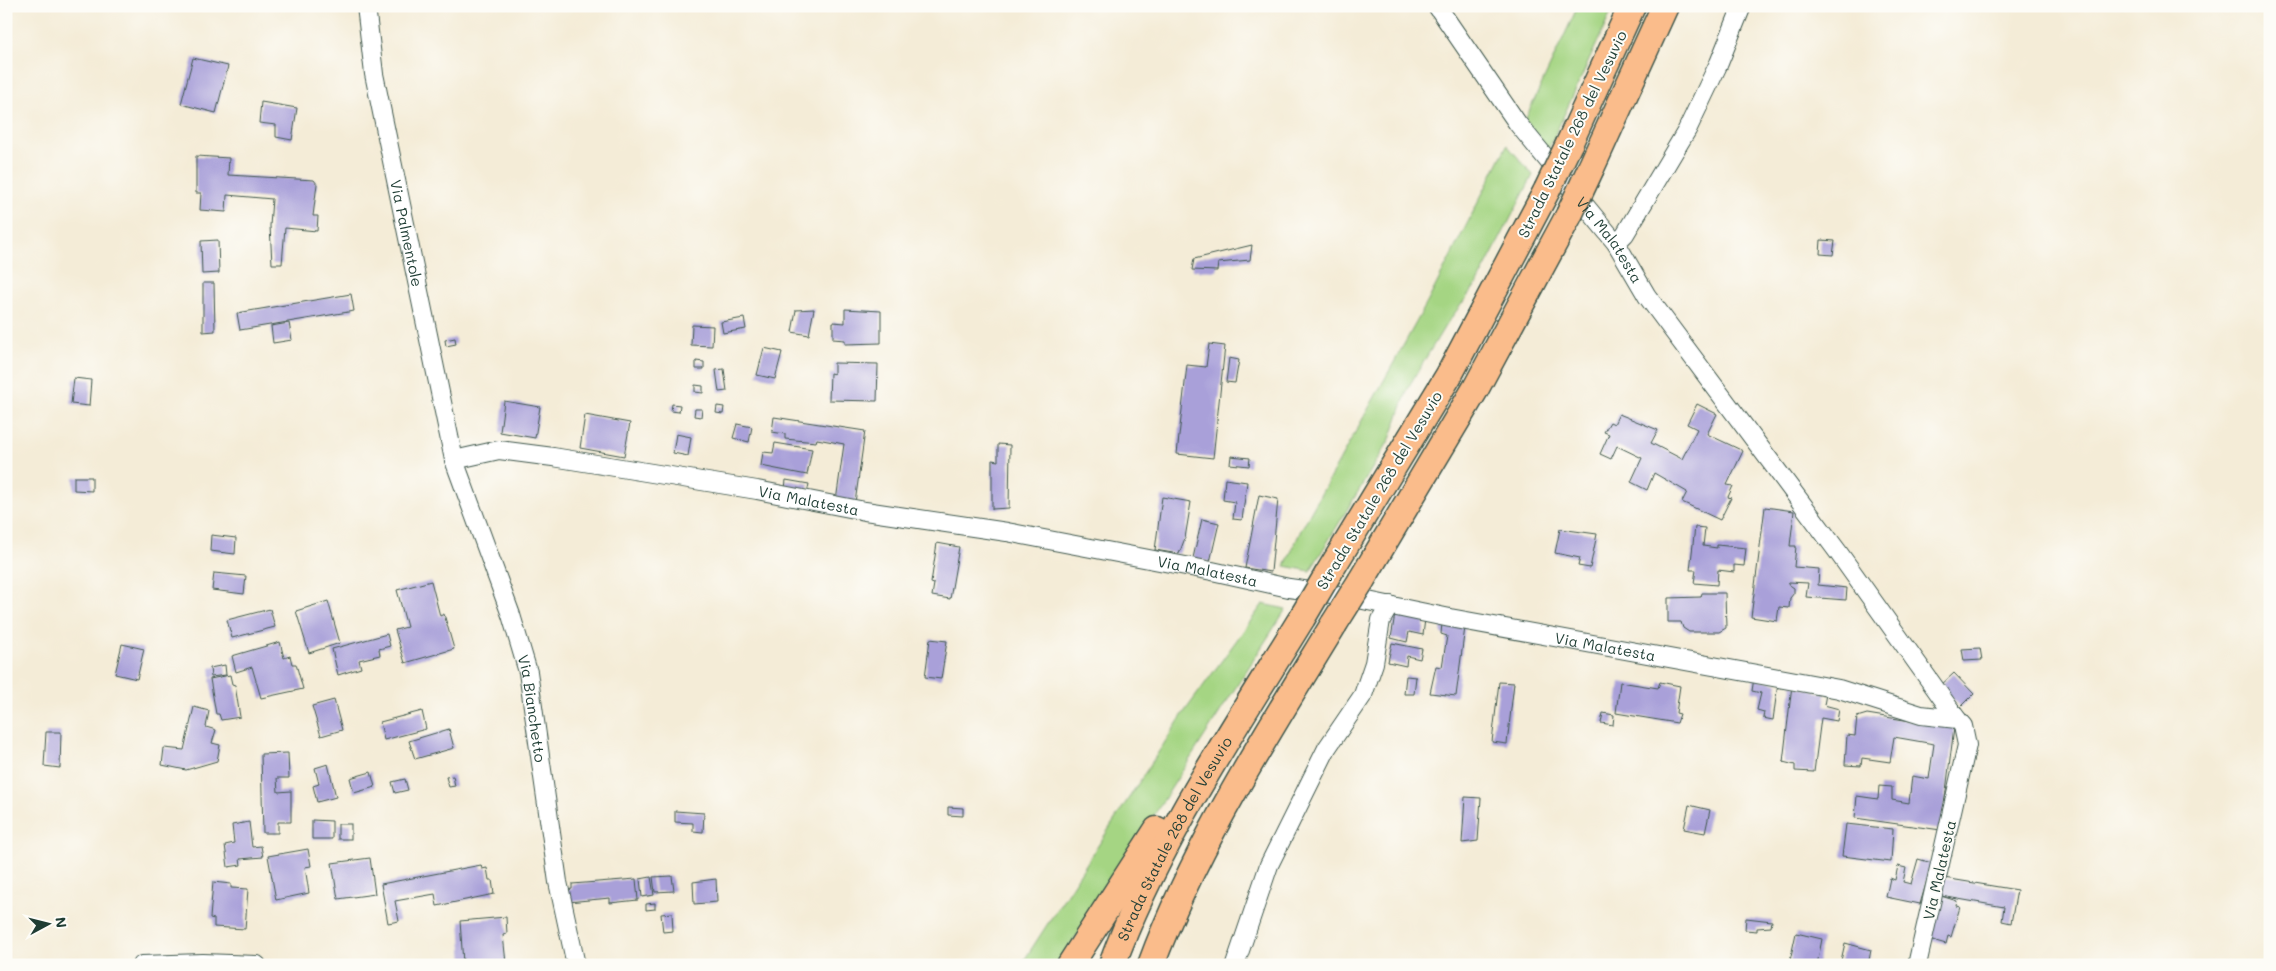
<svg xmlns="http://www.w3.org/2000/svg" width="2276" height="971" font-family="Mali,sans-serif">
	<rect width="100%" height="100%" fill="#fdfcf7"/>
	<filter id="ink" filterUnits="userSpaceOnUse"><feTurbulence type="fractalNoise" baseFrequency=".02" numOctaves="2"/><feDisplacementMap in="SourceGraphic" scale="10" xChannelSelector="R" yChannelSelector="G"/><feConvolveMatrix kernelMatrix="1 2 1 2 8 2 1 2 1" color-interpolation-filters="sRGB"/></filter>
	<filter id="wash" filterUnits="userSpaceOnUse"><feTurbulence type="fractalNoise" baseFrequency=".0096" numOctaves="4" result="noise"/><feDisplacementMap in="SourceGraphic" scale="20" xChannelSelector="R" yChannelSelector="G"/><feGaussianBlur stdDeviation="1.12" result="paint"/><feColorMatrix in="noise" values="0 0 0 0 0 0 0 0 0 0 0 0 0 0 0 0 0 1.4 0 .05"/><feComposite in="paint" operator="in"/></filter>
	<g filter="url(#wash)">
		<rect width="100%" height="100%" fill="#f4ecd7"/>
		<g fill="#a5d583" stroke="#62895c">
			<path d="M1578,6H1614L1548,150L1525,120Z"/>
			<path d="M1507,145L1533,175L1476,285L1445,326L1409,386L1390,439L1310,571L1285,566L1301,530L1428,301Z"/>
			<path d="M1263,604L1286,609L1058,965H1021L1185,711Z"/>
		</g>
		<g id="blocks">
			<g fill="#a9a0d9">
				<path d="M193,58L228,66L216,113L181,104Z"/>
				<path d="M261,102L297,108L292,140L276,137V125L259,123Z"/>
				<path d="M196,156L229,158L228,175L314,180L317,184L313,216H318L317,231L285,228L282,264H272L270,226L272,199L227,195L226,212L200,210L201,193H196Z"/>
				<path d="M218,240L219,273L202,274L201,241Z"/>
				<path d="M1821,240L1835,241L1833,255L1820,254Z"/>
				<path d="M1252,245L1250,260L1218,263L1217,271L1192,270L1194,259Z"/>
				<path d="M203,283H214L215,331L203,332Z"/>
				<path d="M351,294L354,311L240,330L237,313Z"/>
				<path d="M814,309L809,335L792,332L796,310Z"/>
				<path d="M845,309L881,311V343L845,344V340L833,339V322L845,323Z"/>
				<path d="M744,318L746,329L723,333L721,322Z"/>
				<path d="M289,323L292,340L273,343L271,326Z"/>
				<path d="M692,325L713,326L712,346L691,345Z"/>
				<path d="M455,338L456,344L446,346L445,340Z"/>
				<path d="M1209,344L1225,346L1213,458L1177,454L1187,365L1206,367Z"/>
				<path d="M764,348L782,352L775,379L757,375Z"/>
				<path d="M1229,358L1239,360L1235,383L1226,382Z"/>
				<path d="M696,361L704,362V369H696Z"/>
				<path d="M834,363L878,364L877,401L829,400L830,373L834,374Z"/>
				<path d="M724,369L727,391L719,392L716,370Z"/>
				<path d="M74,378L91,380L89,406L71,404Z"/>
				<path d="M695,385L703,386V393L695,392Z"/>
				<path d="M504,401L540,407L535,438L500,432Z"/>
				<path d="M672,404L680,405L679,412L671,411Z"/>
				<path d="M1697,404L1717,414L1707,434L1743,451L1727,485L1733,486L1728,497L1731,498L1720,520L1682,502L1687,492L1654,473L1647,490L1631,482L1642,458L1617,446L1611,459L1600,454L1609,434L1604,432L1610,422L1614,424L1619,414L1658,430L1651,443L1682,459L1697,429L1687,424Z"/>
				<path d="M717,406L724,407L723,414L716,413Z"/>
				<path d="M695,409H702L701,417L694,416Z"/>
				<path d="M585,415L630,423L624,456L580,448Z"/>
				<path d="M774,417L865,431L855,503L836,501L844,444L817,439L816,442L785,439V434L772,432Z"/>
				<path d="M737,424L752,427L749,442L733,438Z"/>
				<path d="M676,434L691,437L688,456L673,453Z"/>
				<path d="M775,443L812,449L807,475L761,466L763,452L773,453Z"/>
				<path d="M998,444L1010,445L1009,508L992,509V460L998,461Z"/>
				<path d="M1231,456L1250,458L1249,466L1230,464Z"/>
				<path d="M74,477H92V491L74,490Z"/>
				<path d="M1225,479L1247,482L1242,520L1233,519L1235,502L1223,500Z"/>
				<path d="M786,480L809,484L807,493L785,489Z"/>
				<path d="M1259,495L1278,499L1271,572L1245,568Z"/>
				<path d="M1162,497L1191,502L1185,538L1179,554L1155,550Z"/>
				<path d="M1765,507L1794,511L1790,546H1796L1794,567L1819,569L1818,585L1847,588L1846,600L1806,597L1808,583L1789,582L1788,584L1794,588V593L1790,598L1789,608L1779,607L1777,621L1751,617Z"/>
				<path d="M1202,519L1219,523L1210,562L1193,558Z"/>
				<path d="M1695,527L1705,528L1703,546L1717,548V545L1746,548L1744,566L1734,565V572L1718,570L1717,585L1694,583L1696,570H1690Z"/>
				<path d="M1560,529L1597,534L1590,568L1578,566L1580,558L1555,553Z"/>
				<path d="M211,535L236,538L235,554L210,551Z"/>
				<path d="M937,543L959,547L950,599L932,596L934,584L931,583Z"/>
				<path d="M214,573L246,576L244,594L212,590Z"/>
				<path d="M431,581L440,616L444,614L454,649L405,663L395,630L407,627L397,590Z"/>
				<path d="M1702,593H1725L1726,628L1719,632H1689L1683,628L1681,622H1668V598L1701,597Z"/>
				<path d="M328,601L340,643L309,653L296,611Z"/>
				<path d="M270,609L275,627L232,638L227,620Z"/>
				<path d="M1395,614L1425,619L1423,635L1409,632L1407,642L1391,638Z"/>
				<path d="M1442,623L1465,627L1456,696L1430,693L1436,666L1442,667L1447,636L1441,634Z"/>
				<path d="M387,634L390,646L379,649L380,655L359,660L361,668L338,675L332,649Z"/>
				<path d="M930,639L947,641L941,679L925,677Z"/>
				<path d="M280,642L284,658L290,656L292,664H296L303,689L261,698L252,667L236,672L232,656Z"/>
				<path d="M1392,643L1422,649L1420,659L1407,656L1406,666L1388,662Z"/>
				<path d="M122,644L144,649L137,679L115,674Z"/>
				<path d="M1980,648L1982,660L1964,661L1962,649Z"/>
				<path d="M225,665L226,675L211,677L210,668Z"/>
				<path d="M1954,673L1974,694L1961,707L1940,686Z"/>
				<path d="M230,675L232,684L235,685L240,717L221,720L219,714H216L210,679Z"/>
				<path d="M1406,676L1416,677L1414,694H1404Z"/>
				<path d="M1754,678L1778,683L1773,720L1763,718L1764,712L1757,710L1761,693L1752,691Z"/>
				<path d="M1499,682L1514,683L1507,744L1492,742Z"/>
				<path d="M1620,682L1658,688L1660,682L1680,686L1676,713L1680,714L1677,723L1616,713Z"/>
				<path d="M1792,685L1826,694L1824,705L1839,709L1837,721L1821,718L1814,772L1795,771V765L1783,762Z"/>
				<path d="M334,700L342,730L321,736L312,706Z"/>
				<path d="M194,707L209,711L206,727L216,730L212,743L220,745L217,761L186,770L162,765L164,748L184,750Z"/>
				<path d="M422,711L426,729L384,740L380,722Z"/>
				<path d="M1603,713L1614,715L1613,725L1601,723Z"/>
				<path d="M1867,714L1954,728L1941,830L1855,818L1857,796L1878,799L1879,786L1892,787V800L1909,803L1912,776L1929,779L1934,744L1894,737L1890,762L1862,758L1861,766L1845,765L1847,735L1855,736L1857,717Z"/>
				<path d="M449,729L454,748L415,759L409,741Z"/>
				<path d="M46,732H61L60,768L44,766Z"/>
				<path d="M288,753L289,778H277L278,792L291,791V822H278V833H263L261,754Z"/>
				<path d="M328,764L336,797L317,802L313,786L319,784L315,768Z"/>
				<path d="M371,772L375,787L354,793L350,778Z"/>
				<path d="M453,776L455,786L449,787L446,777Z"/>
				<path d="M405,779L408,790L395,793L392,782Z"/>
				<path d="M1465,797L1481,798L1478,841L1462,843Z"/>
				<path d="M1689,805L1710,810L1705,833L1684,829Z"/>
				<path d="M948,807L963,808V816L948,815Z"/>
				<path d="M675,811L704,813L703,832L693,831V823L675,822Z"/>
				<path d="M312,820L332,821V839H312Z"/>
				<path d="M249,822L252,847L261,846L263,857L240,859L241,865L228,867L225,845L234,843L232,825Z"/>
				<rect x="338" y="824" width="13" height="15"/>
				<path d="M1846,824L1893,829L1891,862L1842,856Z"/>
				<path d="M308,849L311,866L305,867L309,893L276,900L268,856Z"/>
				<path d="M370,858L375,894L338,899L332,863Z"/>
				<path d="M1918,859L1932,863L1920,904L1886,897L1890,878L1895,880L1898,866L1906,868L1903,882L1911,884Z"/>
				<path d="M481,865L482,869L487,868L489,880H492L494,894L437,906L435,894L395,901L399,921L388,923L381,884Z"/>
				<path d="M672,876L674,891L655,892L653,877Z"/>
				<path d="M651,877L654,895L642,897L640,879Z"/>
				<path d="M1944,878L2017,890L2011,923L2002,921L2004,907L1941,896L1957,901L1956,906L1960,907L1951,937L1948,936L1946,944L1929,939Z"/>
				<path d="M636,879L638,900L610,903V898L568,902L567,890L572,889V884Z"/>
				<path d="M716,879L717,902L694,904L693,882Z"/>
				<path d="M213,882L231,884V888L248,889L245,929L214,927V919L210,918Z"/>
				<path d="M655,903V909L646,910V904Z"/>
				<path d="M672,913L673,931L663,932L661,914Z"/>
				<path d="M506,917L507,934L503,935L506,963H463L460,921Z"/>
				<path d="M1746,918L1772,921L1771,927L1757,928V931L1745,930Z"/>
				<path d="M1796,933L1822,939L1817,965H1789Z"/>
				<path d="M1845,943L1871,950L1868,965H1840Z"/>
			</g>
		</g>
	</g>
	<g filter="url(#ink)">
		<use href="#blocks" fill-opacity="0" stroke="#3f574c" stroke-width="1"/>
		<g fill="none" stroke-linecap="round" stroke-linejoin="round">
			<defs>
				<g id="minor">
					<path id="s1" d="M366,6L374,74L454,460L511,615L528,672L558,882L576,965"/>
					<path id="s2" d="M1437,6L1518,124L1616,243L1647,296L1838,552L1957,719"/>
					<path d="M1616,243L1625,234L1687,130L1719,63L1742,6"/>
					<path id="s3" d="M454,460L499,450L553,457L757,490L865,511L1007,532L1212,571L1289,588L1339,595L1450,618L1839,689L1921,715L1957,719L1963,726L1967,745L1917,965"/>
					<path d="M142,965L203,963L257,965"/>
					<path d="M1235,965L1269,865L1327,748L1363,695L1374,663L1381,620L1390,605"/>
				</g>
				<g id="highway">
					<path d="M1569,144L1632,6"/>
					<path d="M1591,168L1665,6"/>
					<path d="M1328,574L1449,375L1547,190"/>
					<path d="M1361,581L1476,388L1569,215"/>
					<path d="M1070,965L1157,830"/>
					<path id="s4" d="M1112,965C1156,844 1235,727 1302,618"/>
					<path d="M1151,965C1196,844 1267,734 1334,624"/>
				</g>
			</defs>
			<use href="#minor" stroke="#3f574c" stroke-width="20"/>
			<use href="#highway" stroke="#3f574c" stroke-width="29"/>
			<use href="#minor" stroke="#fff" stroke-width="18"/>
			<use href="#highway" stroke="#fabc8b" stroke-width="26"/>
			<defs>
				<g id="highway-bridge">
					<path d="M1547,190L1569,144"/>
					<path d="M1569,215L1591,168"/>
					<path d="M1302,618L1328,574"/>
					<path d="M1334,624L1361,581"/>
				</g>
			</defs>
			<use href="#highway-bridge" stroke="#3f574c" stroke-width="29" stroke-linecap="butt"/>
			<use href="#highway-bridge" stroke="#fabc8b" stroke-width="26"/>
		</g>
	</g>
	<g text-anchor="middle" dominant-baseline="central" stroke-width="4" stroke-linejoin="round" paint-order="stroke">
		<g font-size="15" fill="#1f3d34" stroke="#fdfcf7">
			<text transform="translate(1572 134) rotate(-64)">Strada Statale 268 del Vesuvio</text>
			<text stroke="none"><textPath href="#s1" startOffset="231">Via Palmentole</textPath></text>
			<text stroke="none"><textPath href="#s2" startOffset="291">Via Malatesta</textPath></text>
			<text transform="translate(1379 490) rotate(-59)">Strada Statale 268 del Vesuvio</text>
			<text stroke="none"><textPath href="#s3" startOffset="360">Via Malatesta</textPath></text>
			<text stroke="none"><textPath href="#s3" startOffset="765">Via Malatesta</textPath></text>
			<text stroke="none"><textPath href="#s3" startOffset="1170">Via Malatesta</textPath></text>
			<text stroke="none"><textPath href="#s1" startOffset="724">Via Bianchetto</textPath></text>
			<text stroke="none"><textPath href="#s4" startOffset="141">Strada Statale 268 del Vesuvio</textPath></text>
			<text transform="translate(1939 870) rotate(-77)">Via Malatesta</text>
		</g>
	</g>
	<rect width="2276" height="971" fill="none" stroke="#fdfcf7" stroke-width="25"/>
	<g transform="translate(48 924) rotate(83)" stroke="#fdfcf7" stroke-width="4" paint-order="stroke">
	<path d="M0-4L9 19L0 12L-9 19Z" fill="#1f3d34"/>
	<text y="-8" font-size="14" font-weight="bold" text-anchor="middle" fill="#1f3d34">N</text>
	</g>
</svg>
